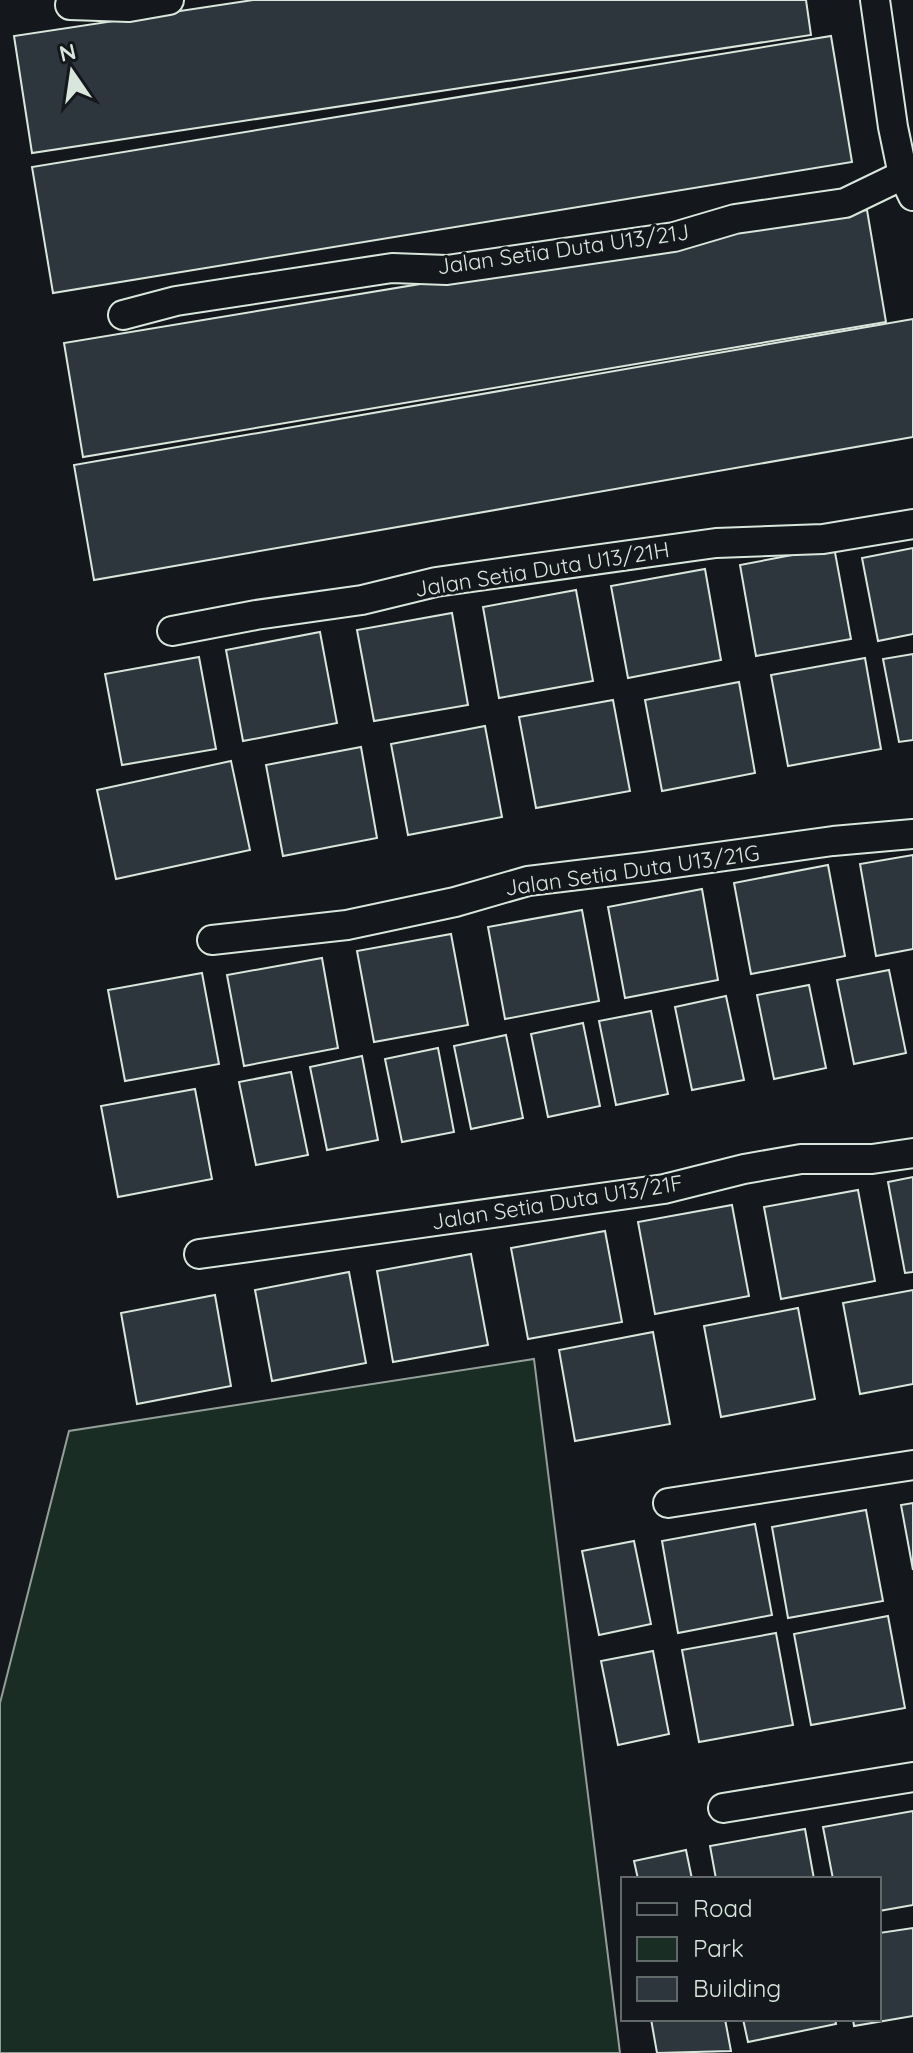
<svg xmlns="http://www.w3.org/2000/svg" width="913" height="2053" font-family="Quicksand,sans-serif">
	<rect width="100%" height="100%" fill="#14181c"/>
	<path fill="#1a2d24" stroke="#939e99" stroke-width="2" d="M534,1359L620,2053H0V1703L69,1431Z"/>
	<g fill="#2c363c" stroke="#d8e6dc" stroke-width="2">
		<path d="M253,0H806L811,35L32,153L14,36Z"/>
		<path d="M831,36L852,162L53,293L32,167Z"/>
		<path d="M867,210L886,322L83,457L64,343Z"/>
		<path d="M913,319V437L94,580L74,465Z"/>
		<path d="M834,547L851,639L756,656L740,565Z"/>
		<path d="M913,548V634L878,641L862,558Z"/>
		<path d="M705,569L721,660L628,678L611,586Z"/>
		<path d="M576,590L593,681L499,698L483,607Z"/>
		<path d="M452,613L468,705L374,721L357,630Z"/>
		<path d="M320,632L337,723L243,741L226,650Z"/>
		<path d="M913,654V740L899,742L883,659Z"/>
		<path d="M199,657L216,749L122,765L105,674Z"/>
		<path d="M865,658L881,749L788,766L771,675Z"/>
		<path d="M739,682L755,773L662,791L645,700Z"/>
		<path d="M613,700L630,791L536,808L519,717Z"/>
		<path d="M485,726L502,817L408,835L391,744Z"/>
		<path d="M361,747L377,838L283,856L266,765Z"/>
		<path d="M231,761L250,850L116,879L97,790Z"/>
		<path d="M913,855V949L876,956L860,864Z"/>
		<path d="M828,865L845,956L751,974L734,883Z"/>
		<path d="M702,889L718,980L625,998L608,907Z"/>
		<path d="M582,910L599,1001L505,1019L488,927Z"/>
		<path d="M451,934L468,1025L374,1042L357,951Z"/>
		<path d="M322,958L338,1048L244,1066L227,975Z"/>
		<path d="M889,970L906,1053L854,1064L837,980Z"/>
		<path d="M202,973L219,1064L125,1081L108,990Z"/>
		<path d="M809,985L826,1068L774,1079L757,995Z"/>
		<path d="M726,996L744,1080L692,1090L675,1007Z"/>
		<path d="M651,1011L668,1094L616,1105L599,1021Z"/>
		<path d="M583,1023L600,1106L548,1117L531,1034Z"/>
		<path d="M506,1035L523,1118L471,1129L454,1046Z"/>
		<path d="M438,1048L454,1132L402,1142L385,1059Z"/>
		<path d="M362,1056L378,1140L327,1150L310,1067Z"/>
		<path d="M291,1072L308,1155L256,1165L239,1082Z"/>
		<path d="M195,1089L212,1179L118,1197L101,1106Z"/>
		<path d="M913,1177V1272L905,1273L888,1182Z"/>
		<path d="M858,1190L875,1281L781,1299L764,1207Z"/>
		<path d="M732,1205L749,1296L655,1314L638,1222Z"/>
		<path d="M605,1231L622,1322L528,1339L511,1248Z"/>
		<path d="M471,1254L488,1345L393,1362L377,1271Z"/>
		<path d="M349,1272L366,1363L272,1381L255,1290Z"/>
		<path d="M913,1290V1384L860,1394L843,1303Z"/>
		<path d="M215,1295L231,1386L137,1404L121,1313Z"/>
		<path d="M798,1308L815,1399L721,1417L704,1326Z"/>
		<path d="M653,1332L670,1424L575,1441L559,1350Z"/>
		<path d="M913,1503V1570L901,1505Z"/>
		<path d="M866,1510L883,1601L788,1618L772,1527Z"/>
		<path d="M755,1524L772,1615L678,1633L662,1541Z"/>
		<path d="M634,1541L651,1624L599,1635L582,1551Z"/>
		<path d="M888,1616L905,1708L811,1725L794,1634Z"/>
		<path d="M776,1633L793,1725L699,1742L682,1650Z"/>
		<path d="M653,1651L669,1734L618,1745L601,1661Z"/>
		<path d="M913,1811V1905L879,1911V1879H833L823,1827Z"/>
		<path d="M805,1829L814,1879H716L710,1846Z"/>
		<path d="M686,1850L692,1879H638L634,1861Z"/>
		<path d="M913,1928V2016L854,2026L853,2019H879V1933Z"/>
		<path d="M651,2019H725L731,2051L657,2053Z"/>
		<path d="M743,2019H835L836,2024L748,2042Z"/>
	</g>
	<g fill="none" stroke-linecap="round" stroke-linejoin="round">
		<defs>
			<g id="minor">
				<path d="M875,0L893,127L903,175L913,196"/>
				<path d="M70,5L129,7L169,0"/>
				<path d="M123,315L176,301L392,268L447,270L674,237L735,219L845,203L903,175"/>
				<path d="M172,631L256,615L362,600L436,582L716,543L823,539L913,524"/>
				<path d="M212,940L347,925L455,902L528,881L645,867L833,841L913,834"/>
				<path d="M199,1254L664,1189L744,1169L801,1159H872L913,1153"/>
				<path d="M668,1503L913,1465"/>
				<path d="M723,1808L913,1777"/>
			</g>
		</defs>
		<use href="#minor" stroke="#d8e6dc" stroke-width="32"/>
		<use href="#minor" stroke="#14181c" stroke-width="28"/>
	</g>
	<g text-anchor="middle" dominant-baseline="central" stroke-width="6" stroke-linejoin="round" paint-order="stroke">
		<g font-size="22" fill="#d8e6dc" stroke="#14181c">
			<text transform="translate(563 249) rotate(-8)">Jalan Setia Duta U13/21J</text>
			<text transform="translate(542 569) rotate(-9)">Jalan Setia Duta U13/21H</text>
			<text transform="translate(632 870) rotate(-8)">Jalan Setia Duta U13/21G</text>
			<text transform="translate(557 1202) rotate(-9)">Jalan Setia Duta U13/21F</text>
		</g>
	</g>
	<rect x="621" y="1877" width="260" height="144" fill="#14181c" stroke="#626a69" stroke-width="2"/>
	<rect x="637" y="1903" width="40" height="12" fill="#14181c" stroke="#626a69" stroke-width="2"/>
	<text x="693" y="1917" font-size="24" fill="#d8e6dc">Road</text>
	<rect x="637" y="1937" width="40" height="24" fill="#1a2d24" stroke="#626a69" stroke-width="2"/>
	<text x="693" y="1957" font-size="24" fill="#d8e6dc">Park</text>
	<rect x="637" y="1977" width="40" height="24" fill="#2c363c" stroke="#626a69" stroke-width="2"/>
	<text x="693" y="1997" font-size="24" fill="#d8e6dc">Building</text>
	<g transform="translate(72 72) rotate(347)" stroke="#14181c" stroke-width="6" paint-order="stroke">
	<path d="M0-6L14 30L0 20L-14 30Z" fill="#d8e6dc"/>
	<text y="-12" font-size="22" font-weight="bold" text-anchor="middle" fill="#d8e6dc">N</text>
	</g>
</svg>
